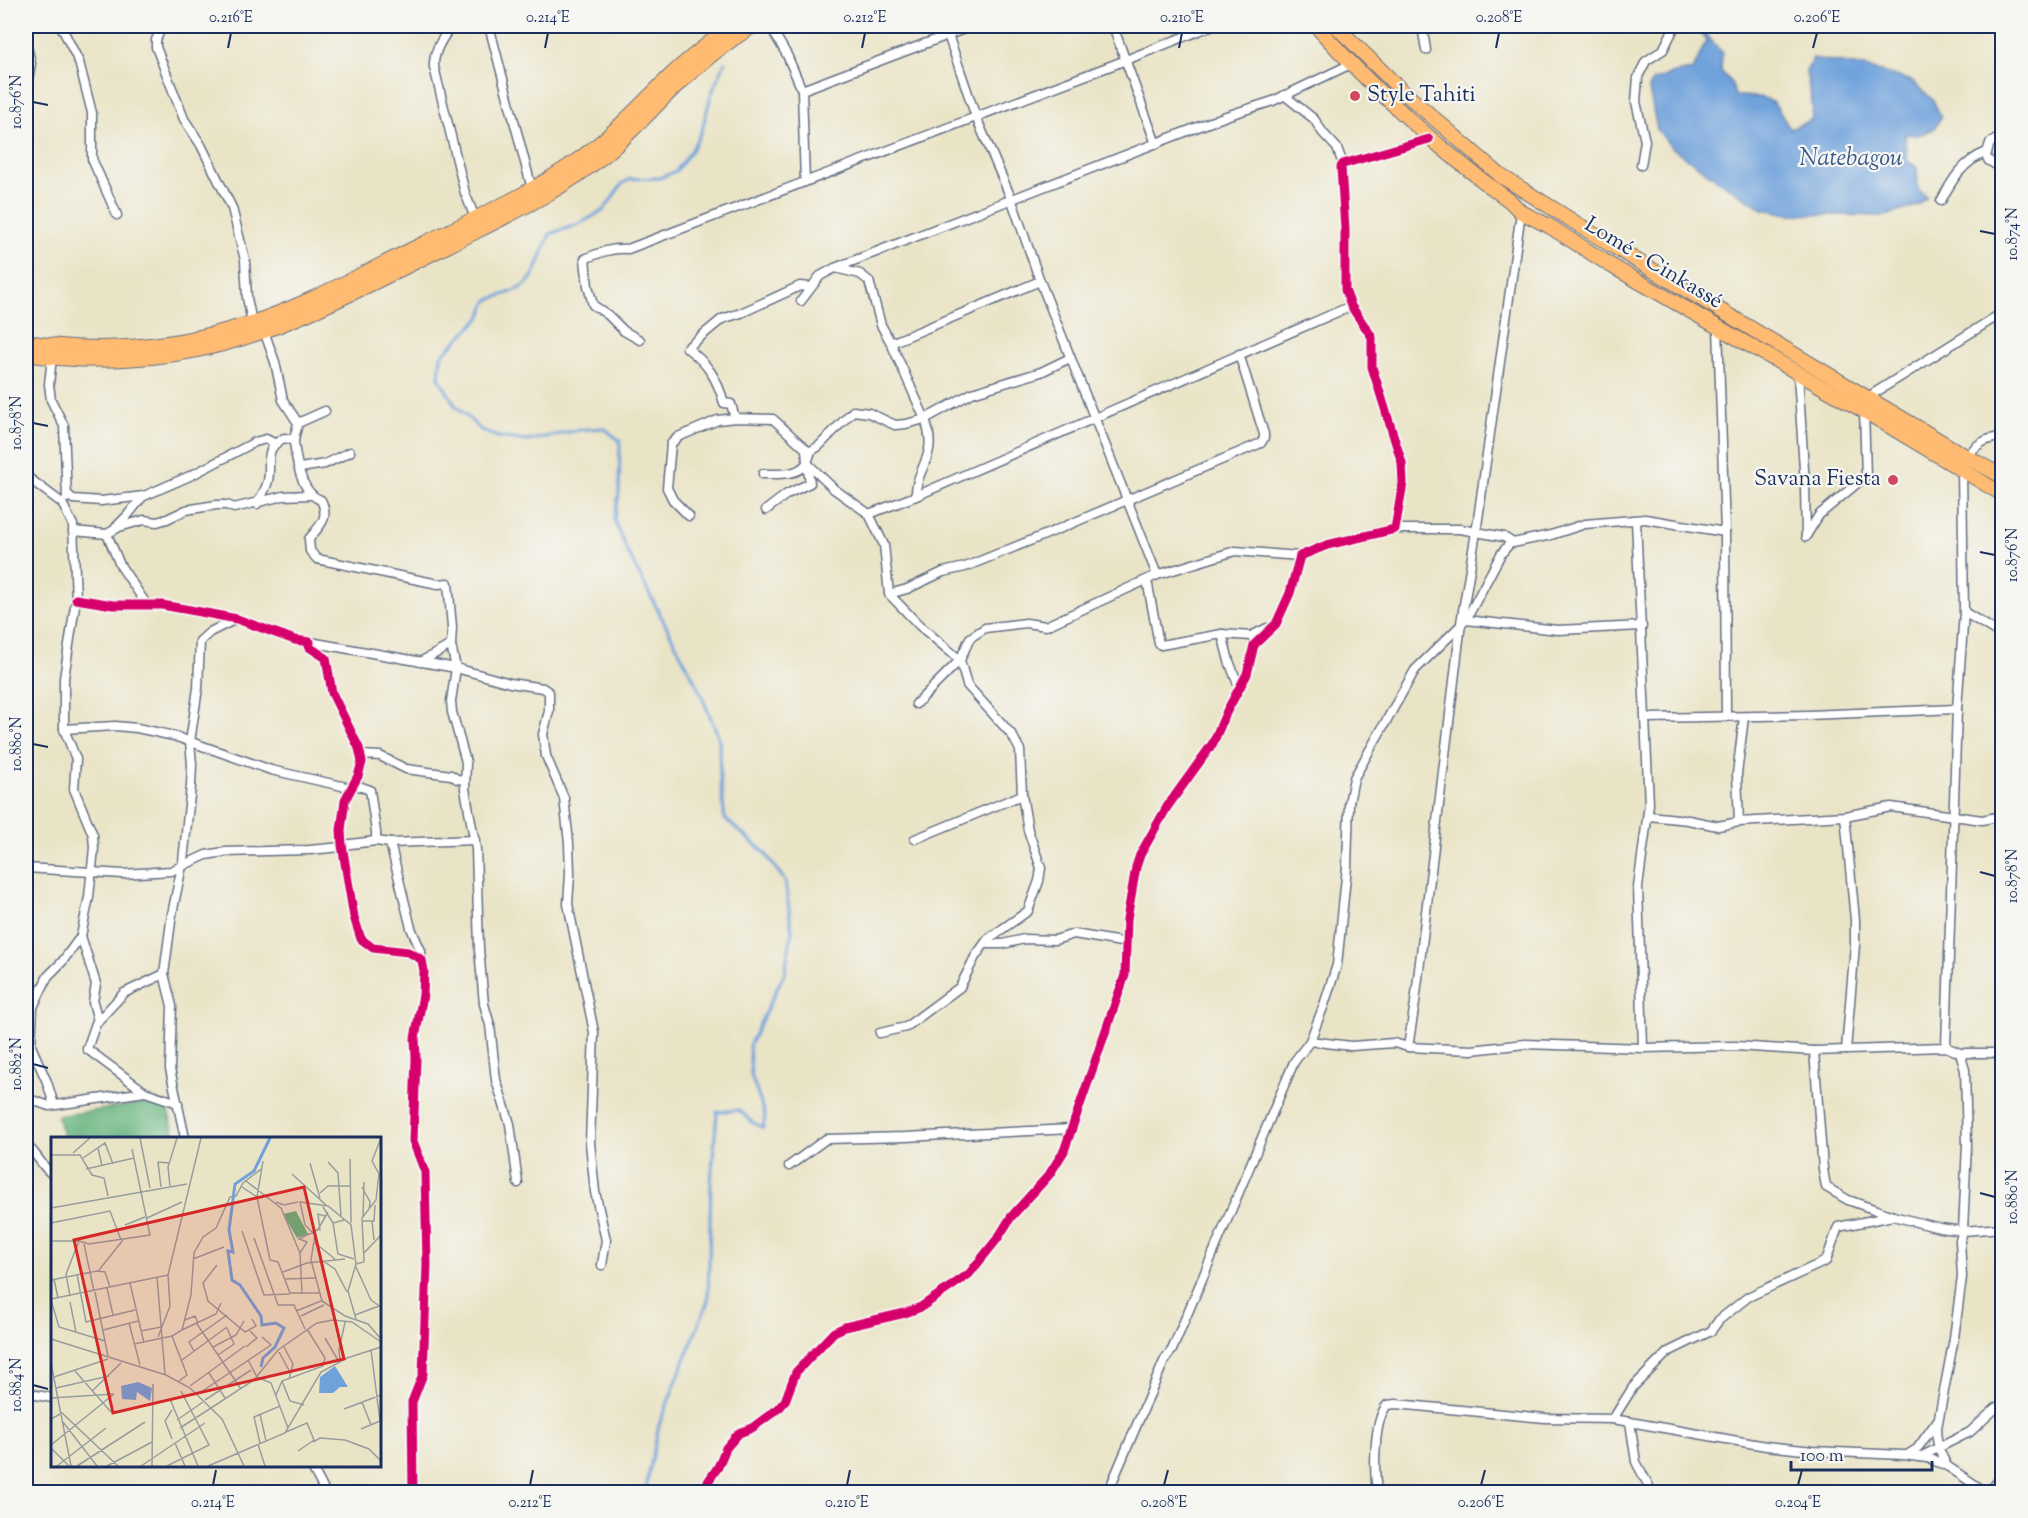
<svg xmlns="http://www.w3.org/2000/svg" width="2028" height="1518" font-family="'Sorts Mill Goudy',serif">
	<rect width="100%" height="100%" fill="#f6f6f2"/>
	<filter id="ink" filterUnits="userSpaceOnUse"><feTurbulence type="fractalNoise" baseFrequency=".0167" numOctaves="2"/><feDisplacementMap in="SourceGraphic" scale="12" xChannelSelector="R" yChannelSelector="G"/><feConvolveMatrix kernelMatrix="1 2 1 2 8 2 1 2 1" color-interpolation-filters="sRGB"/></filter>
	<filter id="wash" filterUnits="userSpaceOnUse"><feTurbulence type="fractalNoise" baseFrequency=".008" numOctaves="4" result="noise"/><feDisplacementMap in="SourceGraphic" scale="24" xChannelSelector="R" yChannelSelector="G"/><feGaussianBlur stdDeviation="1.35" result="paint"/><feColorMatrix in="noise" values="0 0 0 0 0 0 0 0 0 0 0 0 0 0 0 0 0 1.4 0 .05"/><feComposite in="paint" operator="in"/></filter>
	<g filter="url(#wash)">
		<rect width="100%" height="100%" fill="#eae4c7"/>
		<path fill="#66b47e" stroke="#40726e" stroke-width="1.5" d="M158,1101L166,1104L176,1138H64L57,1116Z"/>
		<path fill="#6fa2db" stroke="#45689c" stroke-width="1.5" d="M1699,26L1722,53L1721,71L1732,84L1735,96C1774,97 1770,96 1790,129L1811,120L1813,108L1806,72L1813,58L1865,67L1912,81L1933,100L1941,117L1934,129L1918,135L1905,134L1907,161L1917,167L1918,189L1927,197L1919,205L1886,216L1789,214L1763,209L1719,181L1671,147L1657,129L1649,89L1652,81L1674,73L1693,70L1706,41L1697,29Z"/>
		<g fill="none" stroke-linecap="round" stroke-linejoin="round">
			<path stroke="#6fa2db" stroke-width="3" d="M645,1492L659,1425L708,1301L711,1183L717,1112L739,1110L752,1122L763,1128L765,1116L751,1075L749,1046L785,972L792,931L785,881L764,852L725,819L720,779L719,738L697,685L627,551L614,520L619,494L620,441L604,428L578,430L527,441L498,437L481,430L455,405L439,378L441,356L480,318L488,300C499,296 515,292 524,286C538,275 542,250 550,234L579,224L604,210L622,184L630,179L660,178L676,171L691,151L702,130L711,95L725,62"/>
		</g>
	</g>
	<g filter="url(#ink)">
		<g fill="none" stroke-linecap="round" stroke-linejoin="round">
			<defs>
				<g id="minor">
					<path d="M61,26L79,62L92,113V159L117,215"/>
					<path d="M162,26L156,40V47L184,119L201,145L232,208L245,260L247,298L252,322"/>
					<path d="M451,26C443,38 433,51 434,67L465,193L475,218"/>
					<path d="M489,26L532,189"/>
					<path d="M770,26L787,55L802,90L805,182"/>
					<path d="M945,26L976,117L1011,198L1040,281L1157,575"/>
					<path d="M1113,26L1156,144"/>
					<path d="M1422,26L1426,50"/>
					<path d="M26,35L27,26"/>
					<path d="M26,42L31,63L26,93"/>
					<path d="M802,90L972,26"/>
					<path d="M1284,95L1314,119L1323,133L1337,148L1343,164"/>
					<path d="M2002,136L1990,143L1986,156L1989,161L2002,168"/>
					<path d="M1641,165L1645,141L1636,102L1638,77L1646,61L1663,50L1675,26"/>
					<path d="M1941,201C1952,180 1963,161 1987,152"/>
					<path d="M835,268L860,274L869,281L881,325L891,343"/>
					<path d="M801,301L820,276L835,268L1226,116L1273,101L1351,64"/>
					<path d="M1718,327L1725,532L1726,717"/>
					<path d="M264,331L275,362L283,400L298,423C297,429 294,436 294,442C296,461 301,494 321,500C330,519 320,525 309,539L310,551L317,559L438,584L448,583L452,627L451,645L456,668L451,701L452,712L466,762L465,789L476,849L479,949L484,1004L490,1025L496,1080L510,1124L518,1183"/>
					<path d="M640,340L624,331L608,315L593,305L588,286L585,259C600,252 612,248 628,249L1126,60L1211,26"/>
					<path d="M52,358L49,384L51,400L64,426L67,498"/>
					<path d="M1798,375L1805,485L1806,537"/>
					<path d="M1868,397L2002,313"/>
					<path d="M735,418L731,404L724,403C717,378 708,364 687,348L722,319L741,313L800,286L810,287"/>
					<path d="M298,423L325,411"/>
					<path d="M1967,457C1976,444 1986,438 2002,437"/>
					<path d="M300,468L325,464L350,452"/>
					<path d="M763,474C778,474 798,476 807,463"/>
					<path d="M26,476L62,503L73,525L76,599L64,678V729L76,759L74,789L93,835L94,848L89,897L81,936L62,962L48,976L33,1007L31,1046L26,1059"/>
					<path d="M67,494L73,499L101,501L144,496L192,475L255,442L266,439L274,443"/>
					<path d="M916,496L1351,306"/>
					<path d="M257,504C261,497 266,489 268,481C272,461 262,450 284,438L294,440"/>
					<path d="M766,510L787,494L810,483L807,463L811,451L819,446L853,411L869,413L895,425L906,424L925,419L972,393L1041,372L1070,358"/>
					<path d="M869,514L916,496C915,478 926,466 929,449C931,439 928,428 925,419L891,343L1040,281"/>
					<path d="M689,516L673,500L667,488L671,444L678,437L718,420L735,418L773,419L806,449L807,463L834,489L869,514L884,545L889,594L919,625L960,660L967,685L1012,735L1020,750L1022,795L1028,830L1041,868L1039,881L1028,911L988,939L975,957L960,987L906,1027L880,1033"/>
					<path d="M1636,521L1649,804L1638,887L1643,1048"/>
					<path d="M116,527L127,516L143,496"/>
					<path d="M1395,529H1460L1504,537L1513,543L1551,535L1585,524L1645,519L1725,532"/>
					<path d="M73,531L107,534L119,527L144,520L157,522L167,519L186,510L216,505H227L234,508L283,496L310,495"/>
					<path d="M107,534L120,565L147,605"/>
					<path d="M1806,536L1819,515L1866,476L1864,411"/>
					<path d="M1147,580L1159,644L1161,645L1222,634L1251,636L1267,628"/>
					<path d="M889,594L907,589L943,572L965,567L1047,534L1261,443L1264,438V434L1239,354"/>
					<path d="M76,599L113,605H162L190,610L237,619L295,640L310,642L309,647L326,658L332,693L359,748L362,762L358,776L345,800L341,830L342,845L354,917L361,939L373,948L408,952L416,956L422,960L424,971L423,995L415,1038L416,1058L413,1141L425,1172L427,1264L423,1374L412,1402L413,1492"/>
					<path d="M1964,612L2002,635"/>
					<path d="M1466,620L1558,630L1642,626"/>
					<path d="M1222,634L1229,661L1239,687"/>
					<path d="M310,642L456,668L510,683L543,688L549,692V711L543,734L546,756L564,798L569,843L570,874L568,904L594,1032L590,1143L595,1192L606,1240L602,1265"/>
					<path d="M420,662L451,645"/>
					<path d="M916,704L960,660L970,638L985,628L1026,623L1046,626L1157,575L1235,551L1300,556"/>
					<path d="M1647,718L1808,715L1957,709"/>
					<path d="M64,729L115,726L137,728L174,736L271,770L351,788"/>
					<path d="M361,755L380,756L406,769L451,775L457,779L465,780"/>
					<path d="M353,784L370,790L376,832V841"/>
					<path d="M1649,816L1688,820L1718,826L1739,822L1845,816L1891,807L1982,820L2002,816"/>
					<path d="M1845,816L1855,920V945L1846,1050"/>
					<path d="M1739,822L1737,774L1744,717"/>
					<path d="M915,839L1022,795"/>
					<path d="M390,843L411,928L421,951L422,960"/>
					<path d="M342,845L376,841L390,843L475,840"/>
					<path d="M26,868L123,874L171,871L206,855L224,852L309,850L342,847"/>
					<path d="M81,936L96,984L93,1002L98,1021"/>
					<path d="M985,944H1003L1024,939L1055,940L1074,934L1127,943"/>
					<path d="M164,974L172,1006L170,1069L185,1138"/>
					<path d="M1310,1041L1351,1046L1394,1043L1408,1047L1472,1050L1525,1044L1643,1048L1735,1046L1814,1051L1946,1047L1960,1053H2002"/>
					<path d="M31,1046L47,1082L54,1105"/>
					<path d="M1408,1047L1415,1003L1461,623L1477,526L1521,212"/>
					<path d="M1946,1047L1957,709L1964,612L1962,469"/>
					<path d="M1814,1051L1823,1169L1826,1187L1848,1200L1893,1216L1940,1228L1963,1231L2002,1228"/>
					<path d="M145,1092L178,1103"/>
					<path d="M26,1105L35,1101L49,1106L145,1092L87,1049L96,1023L124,993L164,974L172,914L183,861L191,786L192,764L190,742L198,688L200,641L210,632L236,619"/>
					<path d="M26,1145C37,1153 41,1166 52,1174"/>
					<path d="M789,1166L826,1139L905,1137L1071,1129"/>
					<path d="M26,1393L52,1398"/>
					<path d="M1613,1419L1633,1387L1668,1352L1711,1331L1719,1320L1748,1297L1826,1261L1838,1227L1893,1216"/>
					<path d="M1630,1422L1636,1462L1652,1492"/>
					<path d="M1907,1455L1917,1449L1937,1421"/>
					<path d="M1920,1457L1970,1432L1996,1408L2002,1405"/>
					<path d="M308,1466L312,1467L325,1492"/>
					<path d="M1947,1466L1939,1450L1936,1433L1954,1338L1962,1277L1960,1240L1963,1231L1967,1144L1965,1070L1960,1053"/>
					<path d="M701,1492L718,1467L726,1448L739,1433L752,1428L779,1408L785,1401L796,1372L834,1332L845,1327L905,1313L921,1307L969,1274L998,1238L1011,1217L1049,1175L1064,1151L1125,975L1127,919L1136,867L1140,855L1167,807L1213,743L1227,711L1247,674L1254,645L1276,624L1290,593L1300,556L1327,545L1395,529L1403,483L1402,463L1372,367V337L1351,306L1345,290V229L1341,167L1343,164L1429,139"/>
					<path d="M1108,1492L1165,1359L1172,1350L1294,1062L1310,1041L1324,1005L1337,965L1347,867L1349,803L1354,778L1415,670L1466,620L1501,554L1511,542"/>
					<path d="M1377,1492C1374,1471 1373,1422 1387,1405L1396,1404L1545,1418L1613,1419L1766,1446L1813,1451L1903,1455L1928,1458L1947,1466L1986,1492"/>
					<path d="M1989,1492L2002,1476"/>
				</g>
				<g id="primary">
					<path d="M26,342C94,353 165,348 232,329C299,310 361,274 423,244C477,217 533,193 582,157C614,134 641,104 669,77C689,58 710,42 732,26"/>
					<path d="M26,354C90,364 159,361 223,344C300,323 376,281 447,246C502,218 559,193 607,153C631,133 652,109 675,87C699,64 725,43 753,26"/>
				</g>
				<g id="trunk">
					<path d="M1316,26C1375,91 1438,149 1510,201L1521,212L1549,226L1610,265L1864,411L2002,494"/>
					<path d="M1336,26L1400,89L1501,176L1614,247L1967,457L2002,476"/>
				</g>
			</defs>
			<use href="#minor" stroke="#636e83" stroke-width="11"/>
			<use href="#primary" stroke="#636e83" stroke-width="16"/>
			<use href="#trunk" stroke="#636e83" stroke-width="16"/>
			<use href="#minor" stroke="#fff" stroke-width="8"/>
			<use href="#primary" stroke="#ffbb71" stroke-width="14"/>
			<use href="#trunk" stroke="#ffbb71" stroke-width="14"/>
			<defs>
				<g id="cycleway">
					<path d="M76,599L113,605H162L190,610L237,619L295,640L310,642L309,647L326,658L332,693L359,748L362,762L358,776L345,800L341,830L342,845L354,917L361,939L373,948L408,952L416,956L422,960L424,971L423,995L415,1038L416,1058L413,1141L425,1172L427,1264L423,1374L412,1402L413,1492"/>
					<path d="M701,1492L718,1467L726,1448L739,1433L752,1428L779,1408L785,1401L796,1372L834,1332L845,1327L905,1313L921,1307L969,1274L998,1238L1011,1217L1049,1175L1064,1151L1125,975L1127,919L1136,867L1140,855L1167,807L1213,743L1227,711L1247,674L1254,645L1276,624L1290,593L1300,556L1327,545L1395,529L1403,483L1402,463L1372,367V337L1351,306L1345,290V229L1341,167L1343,164L1429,139"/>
				</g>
			</defs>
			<use href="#cycleway" stroke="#f6f6f2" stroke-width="13"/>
			<use href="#cycleway" stroke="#d6006c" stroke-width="9"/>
		</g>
	</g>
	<path fill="none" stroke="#1b2f5e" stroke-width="2" d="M228,48L231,33M545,48L548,33M862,48L865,33M1179,48L1182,33M1496,48L1499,33M1813,48L1817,33M33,102L48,105M1980,231L1995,234M33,423L48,426M1980,552L1995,555M33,744L48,747M1980,872L1995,876M33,1064L48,1068M1980,1193L1995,1197M33,1385L48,1389M213,1485L216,1470M530,1485L533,1470M847,1485L850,1470M1164,1485L1168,1470M1481,1485L1485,1470M1798,1485L1802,1470"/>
	<g fill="#d1495b" stroke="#f6f6f2" stroke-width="2">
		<circle cx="1355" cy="96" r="6"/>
		<circle cx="1893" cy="480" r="6"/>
	</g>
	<g text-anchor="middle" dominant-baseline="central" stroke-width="4.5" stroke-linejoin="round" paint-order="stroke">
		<g font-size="22" fill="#1b2f5e" stroke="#f6f6f2" text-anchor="start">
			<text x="1367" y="96">Style Tahiti</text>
			<text x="1881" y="480" text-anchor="end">Savana Fiesta</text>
		</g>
		<g font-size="22" fill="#1b2f5e" stroke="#f6f6f2">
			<text transform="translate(1653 264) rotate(31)">Lomé - Cinkassé</text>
		</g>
		<g font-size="24" font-style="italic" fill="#38578a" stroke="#f6f6f2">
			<text x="1851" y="159">Natebagou</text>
		</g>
	</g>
	<g transform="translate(51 1137)">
		<rect width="330" height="330" fill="#eae4c7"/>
		<path d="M245,74L257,97L246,101L232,77Z" fill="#66b47e"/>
		<path d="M284,229L297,250H289L282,256H268L269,240ZM87,245L101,251L99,264L86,255L85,263L71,262L70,249Z" fill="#6fa2db"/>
		<path fill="none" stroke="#6fa2db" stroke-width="3" d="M210,230L212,221L224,210L233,191L225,186L211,188L210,179L189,148L181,143L177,114L182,115L178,93L184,47L203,34L219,1"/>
		<path fill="none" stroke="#979c9d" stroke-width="1.5" d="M89,1L99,51M47,11L51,29M22,16L39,1M0,18H29L41,38L53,41L57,59M32,21L54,6L62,27M299,22L300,86M212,24L206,60L219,123L227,125L239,156H269M277,25L287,36L290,79M259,26L269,61M35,32L83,21M241,37L275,68M195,44L230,71L249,116M119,49L117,30L126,1M110,50L107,25L118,26M191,50L206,60M311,50L319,65L318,73M269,56L277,49H299M225,65L233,68L247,65M272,70L282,86M0,71L136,47M312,80L313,45M96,81L131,65M293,83L282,86L287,117L303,122M311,84H323L324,68M321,84L323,103M0,86L59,74L70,103M74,88L94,80M191,94L213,158L239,157M266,94L277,75M269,94L267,77L274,79M203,101L227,168H243L254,192M0,104H28M264,106L284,122M33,107L43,154M313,116L330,98M142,122L173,110M272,124L284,132L296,155M305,127L313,125L311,81L325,63L328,37L321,24L330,1M166,128L152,146L157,164L194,195L205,189L201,182M305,130L320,163L330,170M48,133L72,103M232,135L256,126L294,122M26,137L35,185L84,173M106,140L114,237M3,142L7,161M233,142L266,141M0,143L46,134L54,135L59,150M79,146L93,206M56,151L62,178M44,155L57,219M251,157L249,116L256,105L248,102L266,93M19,159L15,137L28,104L38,107L99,98L81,12M0,162L117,138M0,163L8,190L54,204M19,165L25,195M245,174L270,164M304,178L328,169M250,179L273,168M305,182L297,154L305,127L300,88L277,69L249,65L254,88L264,98L260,123L271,164L294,179L317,187L330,202M134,183L144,179L147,186M78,186L89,228M146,187L190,252M52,193L87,184M131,193L165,177L170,166M90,194L110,190M107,200L119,169L117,138L150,1M274,201L288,225M0,202L115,238L139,251L171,282L193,329M83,207L121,199M162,210L185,198L193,184M195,210L206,201L199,194M233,210L242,227L238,242M143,214L138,205L176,178M228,215L239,235M167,218L183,207L176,191M131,223L176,190M197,223L206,240L220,246L237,291M289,223L288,213L294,185M0,226L20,329M24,234L60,275M158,236L174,261M3,240L57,222M128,244L136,238L121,199L131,193L140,158L143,116L152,100L165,91L179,60L185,59L192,46L210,32M231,244L239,264L253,268M139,249L194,209M5,251L58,239M41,254L70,226M147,257L220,208L211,200M225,258L231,244L272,229L274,221L256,192M0,261L63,257M119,262L147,329M154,263L200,233M311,265L320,288M160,271L203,243L227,213L266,186L282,183L301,185L330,205M293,272L330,258M209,277L215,304M0,282L11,276L67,329M126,283L152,265M12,285L46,329M129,291L160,271M310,292L329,284L320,213M235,295L256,286L263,303L247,314M121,302L114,284L121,273M262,305L269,301L294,303L318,312L330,324M124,306L134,329M209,306L203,280L229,269M207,307L214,329M0,308L63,257M0,311L18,329M6,329L55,291M26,329L94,285M56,329L101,305M90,329L154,286M101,329L102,247M116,329L158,308L130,254M157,329L234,296L270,235L296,221L330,210"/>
		<path fill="#d62828" fill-opacity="0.15" stroke="#d62828" stroke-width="3" d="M253,50L293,222L62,276L23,103Z"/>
		<rect width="330" height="330" fill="none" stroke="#1b2f5e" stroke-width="3"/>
	</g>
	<rect width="2028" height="1518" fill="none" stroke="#f6f6f2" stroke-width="66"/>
	<path d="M1791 1461v9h141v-9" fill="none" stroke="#1b2f5e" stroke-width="3"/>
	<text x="1800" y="1461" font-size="18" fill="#1b2f5e" stroke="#f6f6f2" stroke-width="4.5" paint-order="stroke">100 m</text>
	<rect x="33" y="33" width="1962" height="1452" fill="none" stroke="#1b2f5e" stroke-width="2"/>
	<g font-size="15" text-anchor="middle" fill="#1b2f5e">
		<text x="231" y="22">0.216°E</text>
		<text x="548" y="22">0.214°E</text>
		<text x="865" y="22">0.212°E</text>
		<text x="1182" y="22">0.210°E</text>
		<text x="1499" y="22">0.208°E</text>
		<text x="1817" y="22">0.206°E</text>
		<text transform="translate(16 102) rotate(-90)" y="5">10.876°N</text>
		<text transform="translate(2012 234) rotate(-90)" y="5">10.874°N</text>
		<text transform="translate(16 423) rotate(-90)" y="5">10.878°N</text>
		<text transform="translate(2012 555) rotate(-90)" y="5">10.876°N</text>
		<text transform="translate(16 744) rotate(-90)" y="5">10.880°N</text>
		<text transform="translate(2012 876) rotate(-90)" y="5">10.878°N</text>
		<text transform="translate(16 1064) rotate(-90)" y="5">10.882°N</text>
		<text transform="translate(2012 1197) rotate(-90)" y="5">10.880°N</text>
		<text transform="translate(16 1385) rotate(-90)" y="5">10.884°N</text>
		<text x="213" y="1507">0.214°E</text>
		<text x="530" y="1507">0.212°E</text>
		<text x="847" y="1507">0.210°E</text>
		<text x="1164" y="1507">0.208°E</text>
		<text x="1481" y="1507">0.206°E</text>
		<text x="1798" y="1507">0.204°E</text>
	</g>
</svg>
